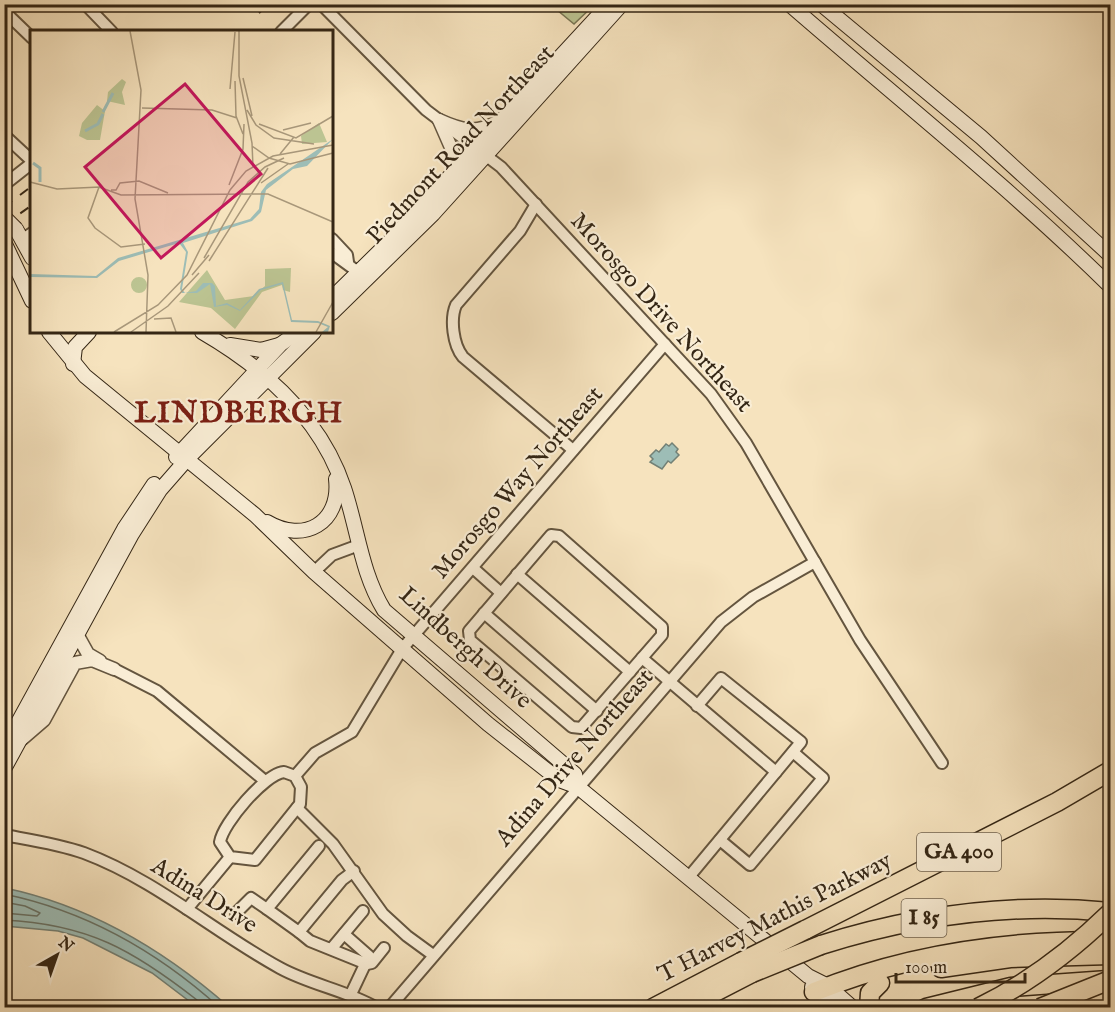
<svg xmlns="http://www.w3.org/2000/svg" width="1115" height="1012" font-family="'IM FELL English',serif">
	<rect width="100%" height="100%" fill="#f6e3be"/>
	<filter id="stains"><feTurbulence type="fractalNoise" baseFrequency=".00333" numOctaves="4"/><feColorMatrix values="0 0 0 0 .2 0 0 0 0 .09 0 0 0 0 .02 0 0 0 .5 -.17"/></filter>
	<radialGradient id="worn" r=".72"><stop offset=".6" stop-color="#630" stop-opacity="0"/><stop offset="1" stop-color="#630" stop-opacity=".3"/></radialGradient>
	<path fill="#bcc492" stroke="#787554" stroke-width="1.5" d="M551,5H594L574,24Z"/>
	<g fill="#9dbdb6" stroke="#738176" stroke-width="1.5">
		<path d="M672,443L678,449L676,452L679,455L671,463L668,461L662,469L650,462L653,459L650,456L656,450L659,452L666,444L669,446Z"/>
		<path d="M5,888C91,906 164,950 229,1007H197L152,973L83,938L58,931L5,926Z"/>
	</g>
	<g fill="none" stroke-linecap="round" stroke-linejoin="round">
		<g stroke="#687266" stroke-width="1.5">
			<path d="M4,894C86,911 158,952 220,1008"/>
			<path d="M4,902L25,906L40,913L37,916L4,913"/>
			<path d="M4,920C88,924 133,950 197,1000L200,1008"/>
		</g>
		<defs>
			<g id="minor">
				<path d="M85,4L112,32"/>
				<path d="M321,4L426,110L501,167L711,394L746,443L860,640L942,763"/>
				<path d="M4,11L32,38"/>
				<path d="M281,32L309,4"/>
				<path d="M4,135L32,161"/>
				<path d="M4,185L32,163"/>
				<path d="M536,204L520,231L456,305C450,319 453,345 463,357L573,450"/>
				<path d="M23,239L32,233"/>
				<path d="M332,239L347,255L348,262"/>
				<path d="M332,253L358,272"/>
				<path d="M551,535L559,536L662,627V635L581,728L572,727L470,640L469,631Z"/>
				<path d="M473,568L501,593"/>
				<path d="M314,572L332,555L359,545"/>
				<path d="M517,574L630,672"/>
				<path d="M484,613L597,711"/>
				<path d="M642,658L776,772L688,878"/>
				<path d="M114,669L157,691L265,781"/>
				<path d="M697,706L721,678L801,742L776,772"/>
				<path d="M284,772L295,776L301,787L300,804L255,860L230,857L220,842C223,823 265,774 284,772Z"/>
				<path d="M295,776L315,753L352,732L402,649L665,344"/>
				<path d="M297,808L333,844L383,914L407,936L433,955"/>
				<path d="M4,835C31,840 59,844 84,853C156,880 214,932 280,968C311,985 346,990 377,1008"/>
				<path d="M720,840L750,865L823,778L793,752"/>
				<path d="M319,846L267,909L299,932L342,880L354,871"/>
				<path d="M187,909L230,857"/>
				<path d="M236,913L251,898L267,909"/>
				<path d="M299,932L310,941L367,964L372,963L384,948"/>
				<path d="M344,934L369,956L351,994"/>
				<path d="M332,948L363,911"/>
				<path d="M389,1008L721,622L753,597L815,562"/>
			</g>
			<g id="tertiary">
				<path d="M439,120C461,130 476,134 497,122"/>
				<path d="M439,120L453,152L454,171"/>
				<path d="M78,636L88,654L100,661"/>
				<path d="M22,739L44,720L75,663L92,660L114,669"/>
			</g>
			<g id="secondary">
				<path d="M789,4C897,98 1008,186 1110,286"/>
				<path d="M821,4L981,137L1110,255"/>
				<path d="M16,229L32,258"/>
				<path d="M4,242L32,301"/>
				<path d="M332,298L391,240L609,4"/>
				<path d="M332,313L433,214L622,4"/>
				<path d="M49,332L85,376L255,515L314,572L488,724L559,780L578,787L808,976L828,986L853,1008"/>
				<path d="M202,332C264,368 321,418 344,488C358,530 361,572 384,610L575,774L578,787"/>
				<path d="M230,345L261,350L279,345"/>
				<path d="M73,364L75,347L89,332"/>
				<path d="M176,457L281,344L298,332"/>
				<path d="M267,522C304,544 341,523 336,479"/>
				<path d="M4,748L124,529L154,484"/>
				<path d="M4,769L132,534L160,490L188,458L314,332"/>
				<path d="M812,987L833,1008"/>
			</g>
			<g id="motorway">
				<path d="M805,930L1057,802L1110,771"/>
				<path d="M821,945C916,915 1011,902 1110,912"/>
				<path d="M941,968L1010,958L1110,955"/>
				<path d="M814,992C907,954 1011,940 1110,941"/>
				<path d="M653,1008L741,962"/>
				<path d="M684,1008L752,973"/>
				<path d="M869,1008L870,993L880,983"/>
				<path d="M926,1008L1011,987L1108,980"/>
			</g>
		</defs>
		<use href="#minor" stroke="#64553f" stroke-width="14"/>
		<use href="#tertiary" stroke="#64553f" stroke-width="15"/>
		<use href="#secondary" stroke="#342615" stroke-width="16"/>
		<use href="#motorway" stroke="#342615" stroke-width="21"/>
		<use href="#minor" stroke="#f9edd5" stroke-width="10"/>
		<use href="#tertiary" stroke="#f9edd5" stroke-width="12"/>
		<use href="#secondary" stroke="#f9edd5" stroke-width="14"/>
		<use href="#motorway" stroke="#f6e3be" stroke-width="18"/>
		<g stroke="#342615" stroke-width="2" stroke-dasharray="10 10" stroke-linecap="butt">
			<path d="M259,13L269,4"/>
			<path d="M4,207L32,186"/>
			<path d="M4,225L32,205"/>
		</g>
		<defs>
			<path id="secondary-bridge" d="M4,217L16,229"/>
			<g id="motorway-bridge">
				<path d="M741,962L805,930"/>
				<path d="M752,973L821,945"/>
				<path d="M978,1008C1027,984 1071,951 1110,913"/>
				<path d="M1040,1008L1110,980"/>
			</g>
		</defs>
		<use href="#secondary-bridge" stroke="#342615" stroke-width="16" stroke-linecap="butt"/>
		<use href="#motorway-bridge" stroke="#342615" stroke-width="21" stroke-linecap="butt"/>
		<use href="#secondary-bridge" stroke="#f9edd5" stroke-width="14"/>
		<use href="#motorway-bridge" stroke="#f6e3be" stroke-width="18"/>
	</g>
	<g text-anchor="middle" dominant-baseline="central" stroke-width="4.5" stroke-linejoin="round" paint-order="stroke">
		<g fill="#f9edd5" stroke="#6f624f" stroke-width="1.5">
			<rect x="917" y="833" width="84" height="38" rx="4.5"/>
			<rect x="901.5" y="899" width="45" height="38" rx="4.5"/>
		</g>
		<g font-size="22" font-weight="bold" fill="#342615">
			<text x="959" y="852">GA 400</text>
			<text x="924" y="918">I 85</text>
		</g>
		<g font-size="24" fill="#342615" stroke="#f9edd5">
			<text transform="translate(461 145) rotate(-47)">Piedmont Road Northeast</text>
			<text transform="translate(661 313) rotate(48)">Morosgo Drive Northeast</text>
			<text transform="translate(518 483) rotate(-49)">Morosgo Way Northeast</text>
			<text transform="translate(465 648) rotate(42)">Lindbergh Drive</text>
			<text transform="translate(575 758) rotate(-49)">Adina Drive Northeast</text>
			<text transform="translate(204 896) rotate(32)">Adina Drive</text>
			<text transform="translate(775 918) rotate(-27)">T Harvey Mathis Parkway</text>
		</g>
		<g font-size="30" font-weight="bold" letter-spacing="1.5" fill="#7a1f14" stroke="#f9edd5">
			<text x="239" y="414">LINDBERGH</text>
		</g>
	</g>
	<g transform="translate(30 30)">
		<rect width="303" height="303" fill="#f6e3be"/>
		<path d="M92,49L96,52L92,62L95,75L77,71L78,62ZM67,75L75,81L70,110H57L49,106L52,93ZM289,93L297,112L272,114L271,106ZM261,238L260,262L253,260L252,255L232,262L205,299L181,278L149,272L177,240L195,270L224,266L235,256V239ZM101 255a8 8 0 1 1 16 0a8 8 0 1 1-16 0Z" fill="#bcc492"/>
		<path d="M303,109L277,136L263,139L236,160L231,182L222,191L153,213L158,222L152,259L155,263L166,261L173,253H182L185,256L186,276L197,273L210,280L229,259L253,252L262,290L288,291L300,296L298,302H292L298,297L288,293L261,292L252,254L231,260L210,281L197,275L184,277L180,254L167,263H152L150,259L156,222L149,213L89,231L67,248L0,247V244L66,246L88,228L220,189L229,179L231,162L237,154Z" fill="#9dbdb6"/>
		<path fill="none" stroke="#9dbdb6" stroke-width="3" d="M73,82L83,63M55,101L68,94L73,84M3,133L10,138V152"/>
		<path fill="none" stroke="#a8977a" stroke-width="1.5" d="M100,1L111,60L105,169L118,245L116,302M209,1V46L222,113L223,137M213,48L222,86M205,51L206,86L213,104M200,59L205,2M112,78L182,80L207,88M217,80L226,95L244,108L284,114M229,94L266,108L303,86M253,100L281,93M222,116L239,128L260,134L303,123M250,124L264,107M0,152L27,159L70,157M231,153L258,134M199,155L213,119L214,94M69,157L91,165L238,164L303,192M69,157L58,188L65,198L91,217L115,214M81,160H86L90,153L109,151L138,163M174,228L218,152L235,137L254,128M179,231L238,138M162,245L179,225M124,289L141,288L146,302M84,302L128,275L157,245L200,160L216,141L243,126L303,115M101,302L138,276L169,243M286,302L303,272"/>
		<path fill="#c2185b" fill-opacity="0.15" stroke="#c2185b" stroke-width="3" d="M155,54L231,144L131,228L55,137Z"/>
		<rect width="303" height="303" fill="none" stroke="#342615" stroke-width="3"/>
	</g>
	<rect width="1115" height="1012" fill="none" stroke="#f6e3be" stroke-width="24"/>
	<rect x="6" y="6" width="1103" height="1000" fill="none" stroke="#342615" stroke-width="3"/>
	<rect x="12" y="12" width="1091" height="988" fill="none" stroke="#342615" stroke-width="1.5"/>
	<g transform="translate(57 955) rotate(40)" stroke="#f9edd5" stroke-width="4.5" paint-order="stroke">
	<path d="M0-4.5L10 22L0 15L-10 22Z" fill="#342615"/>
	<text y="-9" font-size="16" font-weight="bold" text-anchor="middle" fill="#342615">N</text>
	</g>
	<path d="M896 973v9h129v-9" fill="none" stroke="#342615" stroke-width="3"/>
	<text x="905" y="973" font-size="18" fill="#342615" stroke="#f9edd5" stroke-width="4.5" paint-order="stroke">100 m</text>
	<rect width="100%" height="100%" filter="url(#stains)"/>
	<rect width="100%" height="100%" fill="url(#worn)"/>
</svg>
